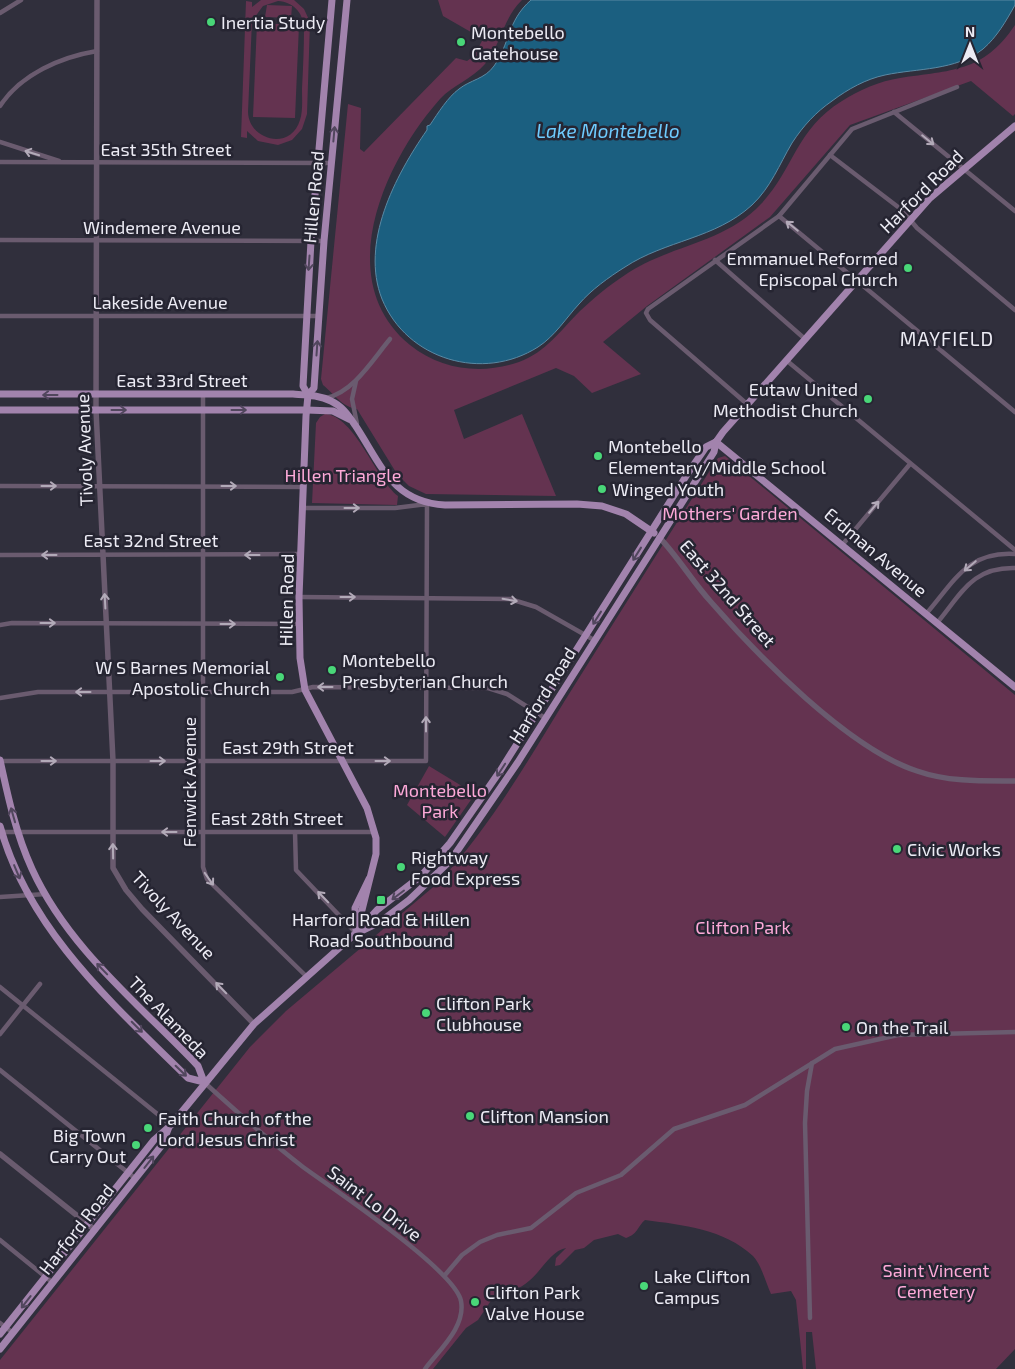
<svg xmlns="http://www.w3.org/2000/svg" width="1015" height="1369" font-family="'Exo 2',sans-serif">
	<rect width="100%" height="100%" fill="#302f3c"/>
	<g fill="#643350" fill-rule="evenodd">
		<path d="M261,0H294L304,9L310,22L307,114L302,129L292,140L278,145L258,141L247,131V138L241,137L246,1L252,2V7ZM278,1C293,2 303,12 304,28C304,48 303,69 302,89C302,99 303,111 300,120C291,151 249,141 248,112L252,21L263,6Z"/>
		<path d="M438,0H522C503,18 501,45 485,64C472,79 453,85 440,99C384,162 331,280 410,345C441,370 482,375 519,362C546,352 560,331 580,311C594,298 608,286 625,275C668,245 724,244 761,204C794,169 796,129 842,101C859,90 880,81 900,78C951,70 983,73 1015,25V114L1013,116L971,81L850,125L770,217L647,306L603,342L641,374L592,393L574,376L556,368L454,410L464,439L522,414L556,496L426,494L409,486L397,474L357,409C342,407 333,393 323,385L321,379L348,104L361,108L360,149L364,152L456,58L467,61L474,56L483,39L443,16Z"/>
		<path d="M267,5L292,6L291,18L265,17Z"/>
		<path d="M257,23L299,25L295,118L253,117Z"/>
		<path d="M325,414C355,416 375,478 398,496L397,505L312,503L316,423L320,417Z"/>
		<path d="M725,456L1015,695V1349L996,1369H816L812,1332H806V1369H803L796,1300L791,1291L771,1294C766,1283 761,1264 753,1256C724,1229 683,1225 645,1220C637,1227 638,1234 626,1238L618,1234L594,1240L584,1248L575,1250L560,1265L555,1266L556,1258L566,1248C543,1252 534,1297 498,1290L478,1320L466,1328L433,1369H0V1360L250,1047L286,1011L438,883C488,830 526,764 564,702C615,621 666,539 718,458Z"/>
		<path d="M429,766L475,794L445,837L407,805Z"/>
	</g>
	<path fill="#1b5f80" stroke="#5a89a3" d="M531,0H1015V5C1006,21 997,37 983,49C955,71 918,68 885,75C866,79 848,89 832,101C816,112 803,126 792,143C779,165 771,187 752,205C715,239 666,240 625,267C609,277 591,290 579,304C566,318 555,336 538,347C483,382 407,360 382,299C360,243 395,176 427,130V126L430,125C438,113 448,97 459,89C470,80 485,79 494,66C510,44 507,21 531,0Z"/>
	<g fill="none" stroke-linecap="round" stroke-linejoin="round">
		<g stroke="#6a5b6f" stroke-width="4.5">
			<path d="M0,13L21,0"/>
			<path d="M0,106C21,74 61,57 97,51"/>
			<path d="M894,112L1015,211"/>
			<path d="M0,142L59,161"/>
			<path d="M830,155L902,210L917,228L1015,310"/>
			<path d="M0,162L331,163"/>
			<path d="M779,216L1015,412"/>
			<path d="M0,240L324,241"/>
			<path d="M715,260L805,339"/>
			<path d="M0,316H319"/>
			<path d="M786,360L1015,550"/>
			<path d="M356,381L352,399L357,424"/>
			<path d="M203,395V867L207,879L212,884L306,976"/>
			<path d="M326,398C354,392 373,359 390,339"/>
			<path d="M747,404L650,320L646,313L648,309L779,216L852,129L957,87"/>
			<path d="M0,486L304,487"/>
			<path d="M843,544L910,464"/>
			<path d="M0,555L301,554"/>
			<path d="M299,597L510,599L536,607L594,640"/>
			<path d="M926,614C954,582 967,551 1015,554"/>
			<path d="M937,623C962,593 972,567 1015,568"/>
			<path d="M0,625L12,623L298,624"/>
			<path d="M0,698L38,692H292L313,687L488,688L507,694L545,718"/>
			<path d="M0,761H426L427,504L395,508H303"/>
			<path d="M1,832H375"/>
			<path d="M295,832L296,870L355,932"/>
			<path d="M0,897L46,894"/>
			<path d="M0,987L171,1125"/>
			<path d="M0,1034L40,984"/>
			<path d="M0,1070L136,1179"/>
			<path d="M205,1083C237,1112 269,1141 303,1167C333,1189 455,1270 461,1301C466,1327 439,1350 425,1369"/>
			<path d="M0,1240L53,1283"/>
			<path d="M445,1275L462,1255L480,1242L497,1235L531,1228L576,1193L621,1175L674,1129L745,1105L835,1049L898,1035L1015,1032"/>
			<path d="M810,1318L805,1123L807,1091L812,1063"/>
			<path d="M0,1323L13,1333"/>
		</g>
		<g stroke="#6a5b6f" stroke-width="5.5">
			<path d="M97,0L96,410L113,761V868L126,890L142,909L254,1024"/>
			<path d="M659,537C678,557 692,581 711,602C758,656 849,749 917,771C948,782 983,781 1015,781"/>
			<path d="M0,1154L95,1230"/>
		</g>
		<g stroke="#a283ad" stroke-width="7">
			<path d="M347,0L324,241L314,388L308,395L306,416L299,597L300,658L305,690L367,808L376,838V854L357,930"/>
			<path d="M0,394H293C306,395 319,395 331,401C342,406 348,415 355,425C381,464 392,502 445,505L577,504L602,506L626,514L654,533"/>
			<path d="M308,395L303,386L311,241L332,0"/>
			<path d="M0,410H307L333,411L349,419"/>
			<path d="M716,442L1015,687"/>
			<path d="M0,760C8,797 16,834 32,869C68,948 139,1004 198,1066L204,1082"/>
			<path d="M0,826C29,931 113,1004 188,1078L204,1082"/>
			<path d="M356,930L355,908L369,879"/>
			<path d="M359,932L380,922L409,900L451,860L518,762L714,452L716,442L723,432L930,198L1015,126"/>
			<path d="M0,1334L154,1140L171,1125L254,1024L356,933L377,910L421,876L450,843L500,771L688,473L706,447L716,442"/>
			<path d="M0,1349L162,1145L169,1127"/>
		</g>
	</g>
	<defs><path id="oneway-shaft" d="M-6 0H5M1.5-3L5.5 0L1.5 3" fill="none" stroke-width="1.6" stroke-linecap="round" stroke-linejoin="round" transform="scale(1.25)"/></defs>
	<g stroke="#51465d">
		<use href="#oneway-shaft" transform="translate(334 134) rotate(-85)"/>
		<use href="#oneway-shaft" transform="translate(309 263) rotate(94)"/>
		<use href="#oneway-shaft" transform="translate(317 348) rotate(-86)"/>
		<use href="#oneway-shaft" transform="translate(50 395) rotate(-180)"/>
		<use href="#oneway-shaft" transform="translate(119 410)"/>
		<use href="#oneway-shaft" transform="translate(239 410)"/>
		<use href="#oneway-shaft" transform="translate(637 554) rotate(122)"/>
		<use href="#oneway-shaft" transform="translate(597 618) rotate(122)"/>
		<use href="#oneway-shaft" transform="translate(501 770) rotate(123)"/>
		<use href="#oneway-shaft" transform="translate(13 815) rotate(-106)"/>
		<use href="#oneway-shaft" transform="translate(17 872) rotate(67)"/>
		<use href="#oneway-shaft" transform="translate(398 895) rotate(143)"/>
		<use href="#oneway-shaft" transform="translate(102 969) rotate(-134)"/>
		<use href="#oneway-shaft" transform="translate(137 1027) rotate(45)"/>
		<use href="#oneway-shaft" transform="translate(181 1071) rotate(44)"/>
		<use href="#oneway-shaft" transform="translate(149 1162) rotate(-52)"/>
		<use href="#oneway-shaft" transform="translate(26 1302) rotate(128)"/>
	</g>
	<g stroke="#b2aab8">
		<use href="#oneway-shaft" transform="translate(928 140) rotate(39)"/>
		<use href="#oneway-shaft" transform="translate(32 153) rotate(-163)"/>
		<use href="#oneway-shaft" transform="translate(792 226) rotate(-141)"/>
		<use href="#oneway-shaft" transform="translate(49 486)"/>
		<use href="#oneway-shaft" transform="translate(229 486)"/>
		<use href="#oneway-shaft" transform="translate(874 507) rotate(-50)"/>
		<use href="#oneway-shaft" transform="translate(352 508)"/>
		<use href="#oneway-shaft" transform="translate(49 555) rotate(180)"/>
		<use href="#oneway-shaft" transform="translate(252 555) rotate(180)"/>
		<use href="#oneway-shaft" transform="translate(970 566) rotate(140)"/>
		<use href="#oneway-shaft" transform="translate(348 597)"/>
		<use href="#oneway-shaft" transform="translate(510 600) rotate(9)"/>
		<use href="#oneway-shaft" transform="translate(105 601) rotate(-93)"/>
		<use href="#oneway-shaft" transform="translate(48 623)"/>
		<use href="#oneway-shaft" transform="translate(228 624)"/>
		<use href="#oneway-shaft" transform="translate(325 687) rotate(-180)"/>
		<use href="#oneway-shaft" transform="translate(83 692) rotate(-180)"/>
		<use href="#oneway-shaft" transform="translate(426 724) rotate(-90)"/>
		<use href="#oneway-shaft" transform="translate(49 761)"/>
		<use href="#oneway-shaft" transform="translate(158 761)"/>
		<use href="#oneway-shaft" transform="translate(383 761)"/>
		<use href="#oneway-shaft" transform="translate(169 832) rotate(180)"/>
		<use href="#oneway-shaft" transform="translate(113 851) rotate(-91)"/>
		<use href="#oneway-shaft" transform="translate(209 879) rotate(55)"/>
		<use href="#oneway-shaft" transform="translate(323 897) rotate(-134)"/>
		<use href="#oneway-shaft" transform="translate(221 988) rotate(-134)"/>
	</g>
	<g fill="#49d778" stroke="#262532" stroke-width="2">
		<circle cx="211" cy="22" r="5"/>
		<circle cx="461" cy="42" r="5"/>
		<circle cx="908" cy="268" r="5"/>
		<circle cx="868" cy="399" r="5"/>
		<circle cx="598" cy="456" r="5"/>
		<circle cx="602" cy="489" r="5"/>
		<circle cx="332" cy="670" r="5"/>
		<circle cx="280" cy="677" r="5"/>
		<circle cx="897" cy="849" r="5"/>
		<circle cx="401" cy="867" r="5"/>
		<rect x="376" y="895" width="10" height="10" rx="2.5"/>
		<circle cx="426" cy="1013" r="5"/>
		<circle cx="846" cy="1027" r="5"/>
		<circle cx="470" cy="1116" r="5"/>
		<circle cx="148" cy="1128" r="5"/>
		<circle cx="136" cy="1145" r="5"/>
		<circle cx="644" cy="1286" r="5"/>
		<circle cx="475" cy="1302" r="5"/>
	</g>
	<g text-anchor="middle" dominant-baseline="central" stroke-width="5" stroke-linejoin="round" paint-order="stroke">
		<g font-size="18" fill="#ecebf4" stroke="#262532" text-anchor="start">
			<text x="221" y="22">Inertia Study</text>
			<text x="471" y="32">Montebello<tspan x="471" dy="21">Gatehouse</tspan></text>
			<text x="898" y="258" text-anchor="end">Emmanuel Reformed<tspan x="898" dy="21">Episcopal Church</tspan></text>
			<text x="858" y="389" text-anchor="end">Eutaw United<tspan x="858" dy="21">Methodist Church</tspan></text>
			<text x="608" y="446">Montebello<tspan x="608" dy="21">Elementary/Middle School</tspan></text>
			<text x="612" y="489">Winged Youth</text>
			<text x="342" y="660">Montebello<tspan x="342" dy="21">Presbyterian Church</tspan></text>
			<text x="270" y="667" text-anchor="end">W S Barnes Memorial<tspan x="270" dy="21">Apostolic Church</tspan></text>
			<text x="907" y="849">Civic Works</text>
			<text x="411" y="857">Rightway<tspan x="411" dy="21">Food Express</tspan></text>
			<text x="381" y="919" text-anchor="middle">Harford Road &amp; Hillen<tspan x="381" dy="21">Road Southbound</tspan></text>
			<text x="436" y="1003">Clifton Park<tspan x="436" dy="21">Clubhouse</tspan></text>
			<text x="856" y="1027">On the Trail</text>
			<text x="480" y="1116">Clifton Mansion</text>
			<text x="158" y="1118">Faith Church of the<tspan x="158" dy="21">Lord Jesus Christ</tspan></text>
			<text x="126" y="1135" text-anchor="end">Big Town<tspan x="126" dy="21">Carry Out</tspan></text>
			<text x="654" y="1276">Lake Clifton<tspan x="654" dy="21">Campus</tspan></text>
			<text x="485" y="1292">Clifton Park<tspan x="485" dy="21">Valve House</tspan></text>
		</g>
		<g font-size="18" fill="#ecebf4" stroke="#262532">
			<text x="166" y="149">East 35th Street</text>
			<text transform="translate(921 191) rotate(-45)">Harford Road</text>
			<text transform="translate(313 197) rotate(-85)">Hillen Road</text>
			<text x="162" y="227">Windemere Avenue</text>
			<text x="160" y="302">Lakeside Avenue</text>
			<text x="182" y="380">East 33rd Street</text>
			<text transform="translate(84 450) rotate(-92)">Tivoly Avenue</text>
			<text x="151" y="540">East 32nd Street</text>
			<text transform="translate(876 552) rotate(40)">Erdman Avenue</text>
			<text transform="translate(728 593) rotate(49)">East 32nd Street</text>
			<text transform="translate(286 600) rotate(-89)">Hillen Road</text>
			<text transform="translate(542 695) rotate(-58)">Harford Road</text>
			<text x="288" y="747">East 29th Street</text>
			<text transform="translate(189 782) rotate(-90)">Fenwick Avenue</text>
			<text x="277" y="818">East 28th Street</text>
			<text transform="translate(174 915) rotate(47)">Tivoly Avenue</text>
			<text transform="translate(169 1017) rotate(46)">The Alameda</text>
			<text transform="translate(375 1203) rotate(37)">Saint Lo Drive</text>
			<text transform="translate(76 1229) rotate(-52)">Harford Road</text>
		</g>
		<g font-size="18" fill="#fda9d8" stroke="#262532">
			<text x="343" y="475">Hillen Triangle</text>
			<text x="730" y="513">Mothers' Garden</text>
			<text x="440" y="790">Montebello<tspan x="440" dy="21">Park</tspan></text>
			<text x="743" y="927">Clifton Park</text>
			<text x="936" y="1270">Saint Vincent<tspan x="936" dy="21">Cemetery</tspan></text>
		</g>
		<g font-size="19" font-style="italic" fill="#6ecbfe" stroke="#262532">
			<text x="608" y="130">Lake Montebello</text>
		</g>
		<g font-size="19" letter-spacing="1" fill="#ecebf4" stroke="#262532">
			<text x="947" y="338">MAYFIELD</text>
		</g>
	</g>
	<g transform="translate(970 45)" stroke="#262532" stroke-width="4" paint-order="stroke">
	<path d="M0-4L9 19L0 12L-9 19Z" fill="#ecebf4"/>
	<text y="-8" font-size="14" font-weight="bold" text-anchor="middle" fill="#ecebf4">N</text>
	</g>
</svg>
